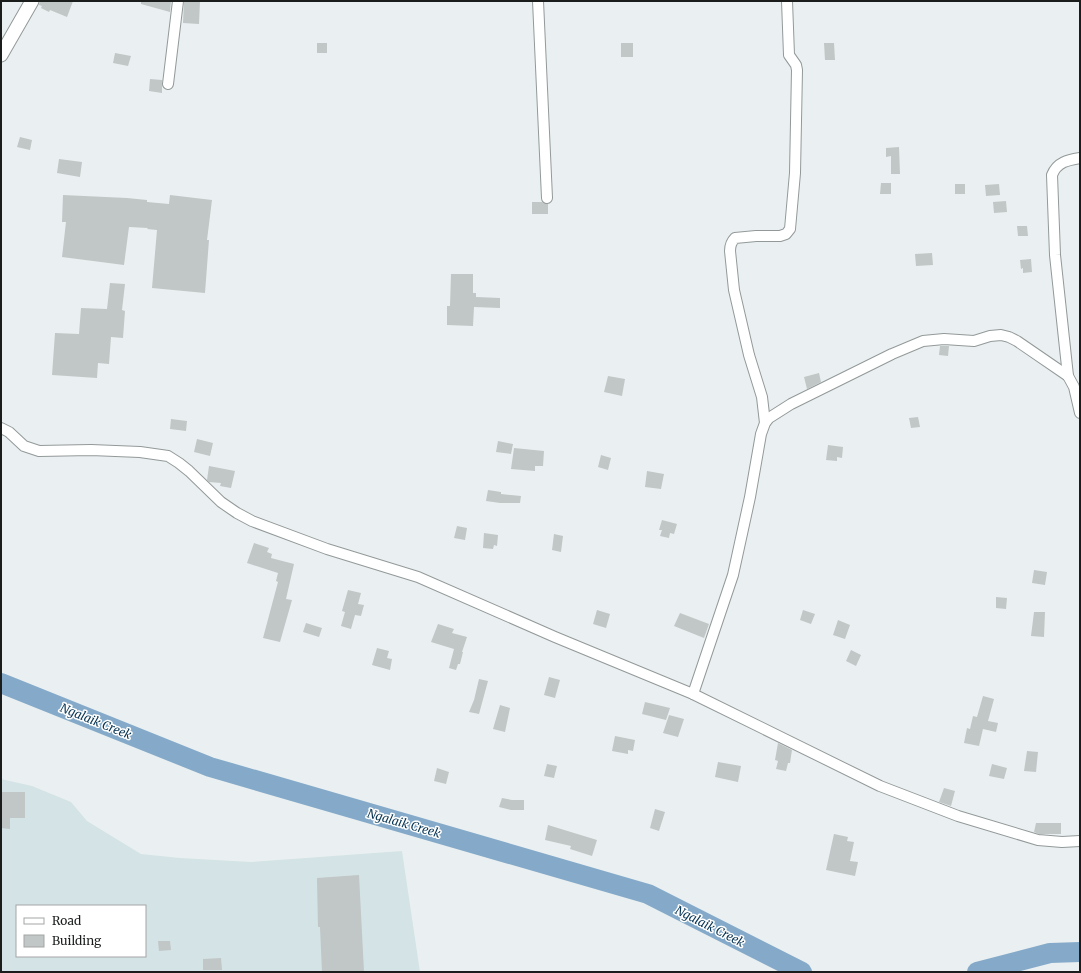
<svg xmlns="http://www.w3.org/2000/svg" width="1081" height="973" font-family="Merriweather,serif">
	<rect width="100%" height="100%" fill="#eaf0f1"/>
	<path fill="#d4e3e5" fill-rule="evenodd" d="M1,779L32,786L71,802L87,821L141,854L180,858L251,862L402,851L420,972H1ZM17,906H145V956H17Z"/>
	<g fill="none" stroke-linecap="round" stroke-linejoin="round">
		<g stroke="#85aac9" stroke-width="20">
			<path d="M1,683L210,767L648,894L802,972"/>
			<path d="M977,972L1050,953L1080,952"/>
		</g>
	</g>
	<g fill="#c1c6c6">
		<path d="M40,1H73L67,17L50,10L49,12L41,8L42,6L39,5Z"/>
		<path d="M141,1H171L170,12L141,4Z"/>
		<path d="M184,1H200L199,24L183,23Z"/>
		<rect x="317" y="43" width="10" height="10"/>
		<rect x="621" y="43" width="12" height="14"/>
		<path d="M824,43H834L835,60H825Z"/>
		<path d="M115,53L131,56L128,66L113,63Z"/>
		<path d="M150,79L162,80V93L149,91Z"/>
		<path d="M20,137L32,140L30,150L17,147Z"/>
		<path d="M899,147L900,174H891V156L886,157V148Z"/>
		<path d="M59,159L82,162L80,177L57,173Z"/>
		<path d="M881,183H891V194H880Z"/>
		<rect x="955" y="184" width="10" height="10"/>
		<path d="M999,184L1000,195L986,196L985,185Z"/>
		<path d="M63,195L127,198L147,200V202L169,204L170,195L212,200L207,240H209L205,293L152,288L157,230L147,229L148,228L129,227L124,265L62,257L66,222H62Z"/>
		<path d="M1006,201L1007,212L994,213L993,202Z"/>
		<path d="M532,202H542L548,204V214H532Z"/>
		<path d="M1017,226H1027L1028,236H1018Z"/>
		<path d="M932,253L933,265L916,266L915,254Z"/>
		<path d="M1031,259L1032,272L1023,273V268L1021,269L1020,260Z"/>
		<path d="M451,274H473V293H476V297L500,298V308L474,307L473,326L447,325V306H450Z"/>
		<path d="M110,283L125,284L122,310L125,311L123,338L111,337L109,364L98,363L97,378L52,375L55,333L79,334L81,308L107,309Z"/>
		<path d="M940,346H949L948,356L939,355Z"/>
		<path d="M819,373L821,382L807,389L804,377Z"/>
		<path d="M608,376L625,379L622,396L604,392Z"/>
		<path d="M918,417L920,427L911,428L909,418Z"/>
		<path d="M171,419L187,421L186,431L170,429Z"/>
		<path d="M197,439L213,443L210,456L194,452Z"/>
		<path d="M498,441L513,444L511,454L496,452Z"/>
		<path d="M828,445L843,447L842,458L837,457V461L826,460Z"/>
		<path d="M514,448L544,451L543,466H535V471L511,469Z"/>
		<path d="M601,455L611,458L608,470L598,467Z"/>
		<path d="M209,466L235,471L231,488L220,486L221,483L209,482L207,480Z"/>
		<path d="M647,471L664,474L661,489L645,487Z"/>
		<path d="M488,490L501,492V494L521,496L520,503H500L486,501Z"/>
		<path d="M662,520L677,524L674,534L670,533L669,538L660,536L662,530H659Z"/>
		<path d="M457,526L467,528L465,540L454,538Z"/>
		<path d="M484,533L498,535L497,546L494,545L493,549L483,548Z"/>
		<path d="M554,534L563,536L561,552L552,550Z"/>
		<path d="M254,543L269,548L267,552L272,554L271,558L294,564L286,599L292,600L280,642L263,638L278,582L276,581L278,573L247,563Z"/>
		<path d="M1034,570L1047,572L1045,585L1032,583Z"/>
		<path d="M348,590L361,593L358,604L364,605L361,616L355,615L351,629L341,626L345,612L342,611Z"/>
		<path d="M996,597L1007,598L1006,609L996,608Z"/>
		<path d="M597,610L610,614L606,628L593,624Z"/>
		<path d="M803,610L815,614L811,624L800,620Z"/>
		<path d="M1034,612H1045L1044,637L1031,636Z"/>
		<path d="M680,613L709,624L704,638L674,626Z"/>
		<path d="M838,620L850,625L845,639L833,635Z"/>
		<path d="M306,623L322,628L319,637L303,632Z"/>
		<path d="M438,624L454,629L452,633L467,637L462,652H463L460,664H458L456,670L449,668L454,649L431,642Z"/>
		<path d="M377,648L389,651L387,658L392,659L390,670L372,665Z"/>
		<path d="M851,650L861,655L856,666L846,661Z"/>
		<path d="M549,677L560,680L555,698L544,695Z"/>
		<path d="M479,679L488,681L479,714L469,712L474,700Z"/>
		<path d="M983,696L994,699L988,721L998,723L996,732L983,729L979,746L964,743L967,728L970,729L973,716L977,717Z"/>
		<path d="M645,702L670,708L666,720L642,714Z"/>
		<path d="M500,705L510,708L505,732L493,729Z"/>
		<path d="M669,715L684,719L678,737L663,733Z"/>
		<path d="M615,736L635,740L633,751L628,750V754L612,751Z"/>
		<path d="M778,743L792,750L790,763H788L786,771L776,769L778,761L775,760Z"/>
		<path d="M1027,751L1038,752L1036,772L1024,771Z"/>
		<path d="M718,762L741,766L738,782L715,777Z"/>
		<path d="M547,764L557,766L554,778L544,776Z"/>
		<path d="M992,764L1007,768L1004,779L989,776Z"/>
		<path d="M437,768L449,772L446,784L434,781Z"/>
		<path d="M944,788L955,791L951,806L939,802Z"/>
		<path d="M1,792H25V818H10V829L1,828Z"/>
		<path d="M502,798L512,800H524V810H511L499,807Z"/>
		<path d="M655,809L665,812L659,831L650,828Z"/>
		<path d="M1036,823H1061V834H1039L1034,832Z"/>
		<path d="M548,825L597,840L592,856L570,849L571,846L545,840Z"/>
		<path d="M834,834L848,837L847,841L854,842L850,861L858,862L855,876L826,870Z"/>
		<path d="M359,875L364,972H322L320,927H318L317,878Z"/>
		<path d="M158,941H170L171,950L159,951Z"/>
		<path d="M221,958L222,970H203V959Z"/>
	</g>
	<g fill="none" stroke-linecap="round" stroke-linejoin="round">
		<defs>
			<g id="minor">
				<path d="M538,1L547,198"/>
				<path d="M168,84L178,1"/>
				<path d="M1068,376L1055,255L1052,175C1057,162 1068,160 1080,158"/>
				<path d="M765,423L762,397L749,355L734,290L730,251C730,246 731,242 735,238L756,236H780L786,234L790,229L795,173L797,70L796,65L789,55L787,1"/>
				<path d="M1,428L9,432L24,446L39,451L91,450L140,452L168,456L179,463L189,471L221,502L237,513L252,521L327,549L418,577L555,637L693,694L880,786L958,816L1038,840L1062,842L1080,841"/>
				<path d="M693,694L733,575L750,497L761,434L765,423L769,418L791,404L892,354L923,341L944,339L974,341L990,336L1001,335L1009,337L1017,341L1068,376L1074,387L1080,413"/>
			</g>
			<path id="tertiary" d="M1,55L32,1"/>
		</defs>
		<use href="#minor" stroke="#939999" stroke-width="12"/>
		<use href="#tertiary" stroke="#939999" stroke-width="15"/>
		<use href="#minor" stroke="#fff" stroke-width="10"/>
		<use href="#tertiary" stroke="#fff" stroke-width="13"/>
	</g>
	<g text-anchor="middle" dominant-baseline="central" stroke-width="3" stroke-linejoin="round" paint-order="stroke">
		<g font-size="12" font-style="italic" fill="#083554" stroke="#fff">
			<text transform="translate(96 721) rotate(22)">Ngalaik Creek</text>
			<text transform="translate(404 823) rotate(16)">Ngalaik Creek</text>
			<text transform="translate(710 926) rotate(27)">Ngalaik Creek</text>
		</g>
	</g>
	<rect width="1081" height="973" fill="none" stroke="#1b1d1d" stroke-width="4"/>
	<rect x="16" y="905" width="130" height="52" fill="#ffffff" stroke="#a4a5a5"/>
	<rect x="24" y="918" width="20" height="6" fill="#ffffff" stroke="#a4a5a5"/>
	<text x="52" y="925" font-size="12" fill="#1b1d1d">Road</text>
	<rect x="24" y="935" width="20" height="12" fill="#c1c6c6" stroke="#a4a5a5"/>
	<text x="52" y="945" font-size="12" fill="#1b1d1d">Building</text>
</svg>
